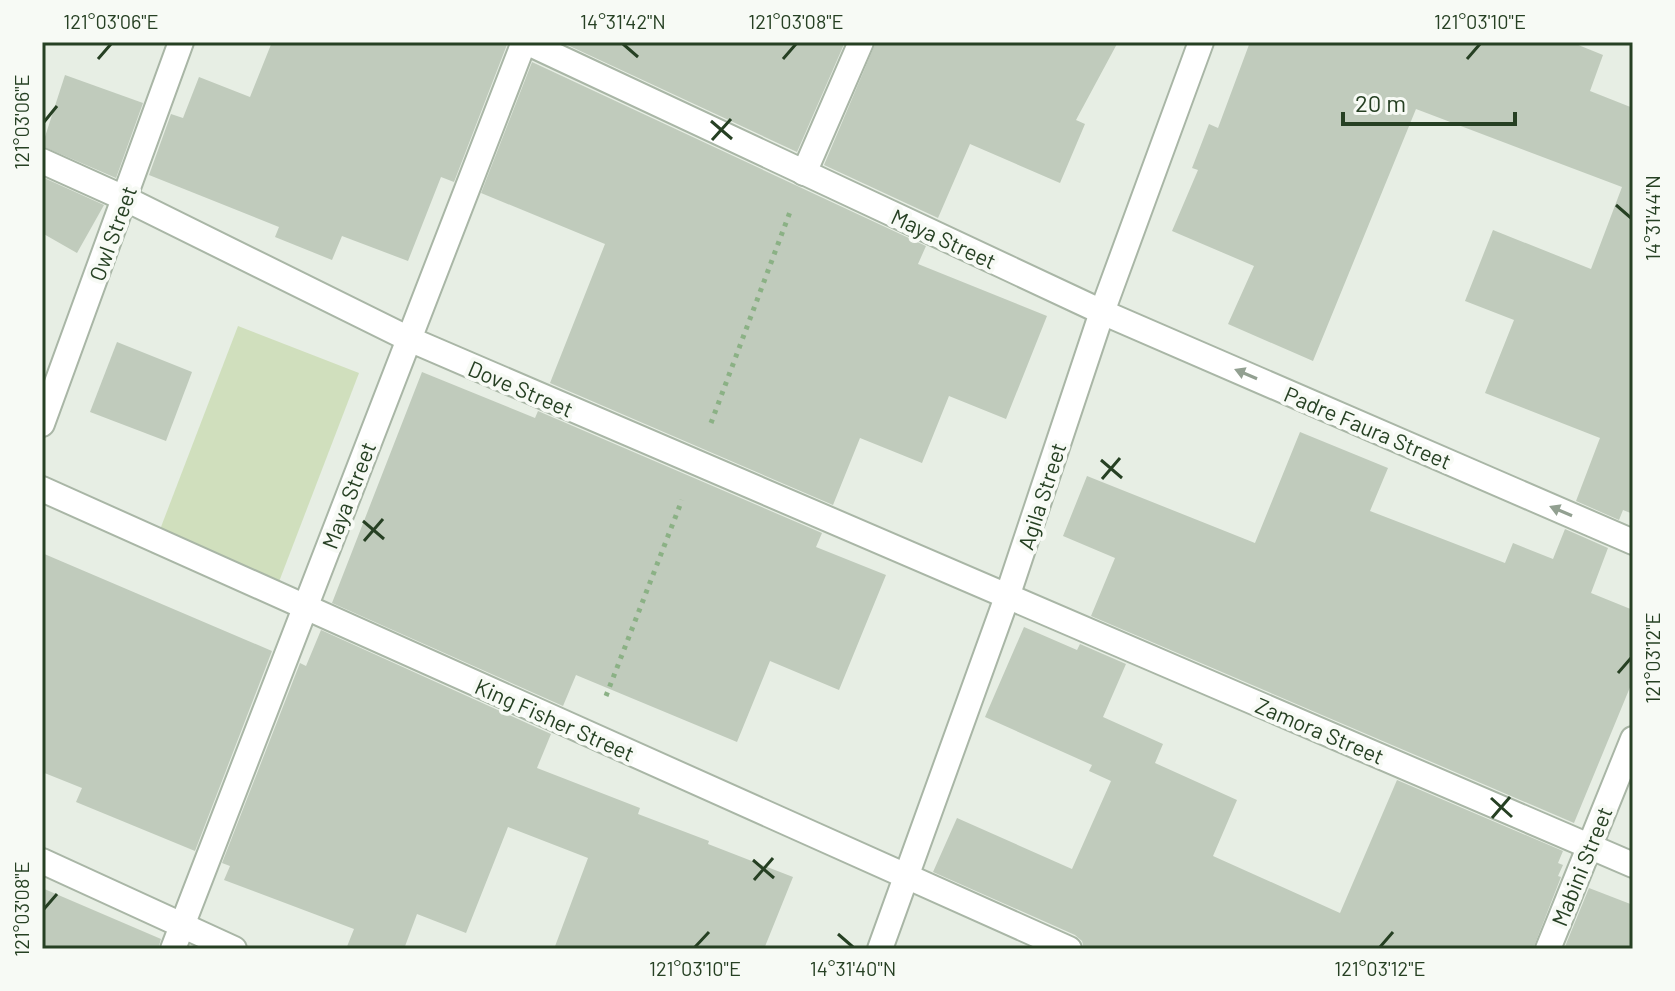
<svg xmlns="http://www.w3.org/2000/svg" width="1675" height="991" font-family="Barlow,sans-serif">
	<rect width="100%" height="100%" fill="#e7eee4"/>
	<path fill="#d0dfbd" d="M238,326L359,373L272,600L151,553Z"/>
	<g fill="#c0cbbc">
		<path d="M272,42H508L454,182L441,177L408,261L342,236L332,260L275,237L279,227L149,175L171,114L183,118L199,77L250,97Z"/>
		<path d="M561,42H845L797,152Z"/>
		<path d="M876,42H1118L1076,120L1085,124L1060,183L970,144L938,218L824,165Z"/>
		<path d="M1250,42H1571L1603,55L1590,91L1633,108V514L1623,510L1619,520L1576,501L1600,438L1485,393L1514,320L1465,301L1493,230L1591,269L1622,187L1416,109L1313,361L1228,324L1254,266L1172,231L1198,170L1192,168L1209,124L1218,128Z"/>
		<path d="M532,62L926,246L918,264L1047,316L1006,419L949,396L922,463L860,438L833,505L550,383L605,244L481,193Z"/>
		<path d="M65,75L143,103L116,178L42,146Z"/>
		<path d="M42,177L104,205L77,253L42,233Z"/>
		<path d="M117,342L192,372L166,441L90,412Z"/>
		<path d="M422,372L535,418L538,411L822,533L816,547L886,575L839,690L770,661L737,742L576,675L563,706L332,603Z"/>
		<path d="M1300,432L1388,468L1370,511L1505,563L1513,543L1553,559L1565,529L1608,548L1591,593L1633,610V680L1574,823L1091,616L1115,558L1063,536L1087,476L1255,543Z"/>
		<path d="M42,553L272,651L195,851L76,802L82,788L42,772Z"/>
		<path d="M1024,627L1077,650L1080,644L1126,664L1103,717L1163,744L1155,763L1237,800L1213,856L1340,913L1397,780L1563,851L1558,863L1563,865L1558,876L1561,877L1533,949H1084L1082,941L1075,935L933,872L957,818L1072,869L1111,781L1089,771L1092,765L985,717Z"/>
		<path d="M321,630L551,734L537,768L640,808L638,814L709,841L708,844L793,877L764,949H554L588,858L508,827L466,933L417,914L404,949H346L354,929L224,880L230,866L222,863L300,663L306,666Z"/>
		<path d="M42,888L161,939L158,949H42Z"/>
		<path d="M1589,888L1633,905V949H1564Z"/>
	</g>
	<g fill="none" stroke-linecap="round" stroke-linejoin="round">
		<defs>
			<g id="minor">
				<path d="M526,42L1102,312L1633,542"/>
				<path d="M42,161L124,198L409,339L1633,865"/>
				<path d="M804,173L861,42"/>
				<path d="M42,424L181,42"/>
				<path d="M42,489L1069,949"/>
				<path d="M42,861L234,949"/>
				<path d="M173,949L524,42"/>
				<path d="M880,949L1007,597L1102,312L1201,42"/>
				<path d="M1548,949L1633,739"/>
			</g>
		</defs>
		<use href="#minor" stroke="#a9b6a6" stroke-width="28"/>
		<g stroke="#8bb185" stroke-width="5" stroke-dasharray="4 6" stroke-linecap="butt">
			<path d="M711,423L790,212"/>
			<path d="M606,696L682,500"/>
		</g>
		<use href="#minor" stroke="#fff" stroke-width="24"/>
	</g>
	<defs><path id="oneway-solid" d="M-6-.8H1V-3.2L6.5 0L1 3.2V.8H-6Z" transform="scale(2)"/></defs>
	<g fill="#92a091">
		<use href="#oneway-solid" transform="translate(1246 374) rotate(-157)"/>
		<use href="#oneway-solid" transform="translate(1561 511) rotate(-157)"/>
	</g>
	<path fill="none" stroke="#264023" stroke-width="3" d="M623,44L638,57M98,59L111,44M783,59L796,44M1467,59L1480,44M711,121L732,139M44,122L57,106M712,140L731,119M1616,205L1631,218M1101,460L1122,478M1102,479L1120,458M363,521L384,539M364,541L383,519M1618,673L1631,658M1491,798L1512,817M1492,818L1510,797M753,860L774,878M754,880L773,858M44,909L57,894M838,934L853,947M695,947L709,932M1380,947L1393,932"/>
	<g text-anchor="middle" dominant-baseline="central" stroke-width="8" stroke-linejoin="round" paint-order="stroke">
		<g font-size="22" fill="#264023" stroke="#f7faf5">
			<text transform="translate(112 233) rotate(-70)">Owl Street</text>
			<text transform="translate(944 238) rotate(25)">Maya Street</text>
			<text transform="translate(521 388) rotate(23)">Dove Street</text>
			<text transform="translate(1368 427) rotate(23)">Padre Faura Street</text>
			<text transform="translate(348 495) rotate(-69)">Maya Street</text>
			<text transform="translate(1041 496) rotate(-72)">Agila Street</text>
			<text transform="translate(555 719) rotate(24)">King Fisher Street</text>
			<text transform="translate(1320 730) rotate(23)">Zamora Street</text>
			<text transform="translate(1581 866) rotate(-68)">Mabini Street</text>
		</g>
	</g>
	<rect width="1675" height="991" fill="none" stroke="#f7faf5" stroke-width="88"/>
	<path d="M1343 112v12h172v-12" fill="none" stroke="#264023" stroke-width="4"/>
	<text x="1355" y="112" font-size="24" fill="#264023" stroke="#f7faf5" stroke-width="6" paint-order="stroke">20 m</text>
	<rect x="44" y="44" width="1587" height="903" fill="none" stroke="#264023" stroke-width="3"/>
	<g font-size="20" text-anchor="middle" fill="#264023">
		<text x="111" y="29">121°03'06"E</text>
		<text x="623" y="29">14°31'42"N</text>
		<text x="796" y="29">121°03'08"E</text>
		<text x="1480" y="29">121°03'10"E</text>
		<text transform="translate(22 122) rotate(-90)" y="7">121°03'06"E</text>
		<text transform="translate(1653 218) rotate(-90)" y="7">14°31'44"N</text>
		<text transform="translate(1653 658) rotate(-90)" y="7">121°03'12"E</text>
		<text transform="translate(22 909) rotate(-90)" y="7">121°03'08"E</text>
		<text x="695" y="976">121°03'10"E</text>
		<text x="853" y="976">14°31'40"N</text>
		<text x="1380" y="976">121°03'12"E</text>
	</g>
</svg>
